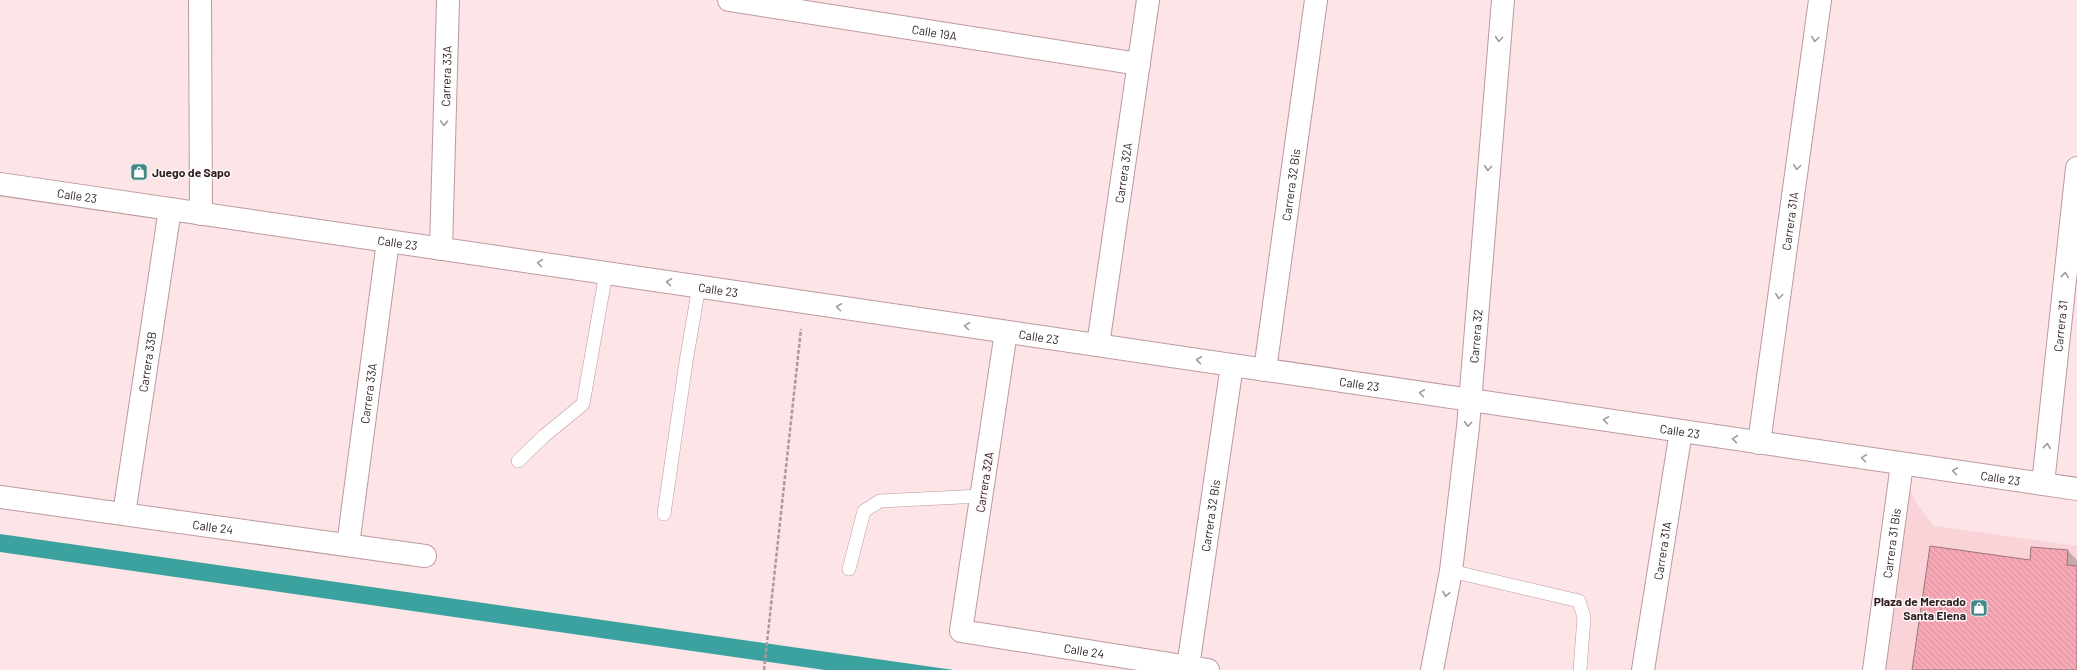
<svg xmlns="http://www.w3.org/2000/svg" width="2077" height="670" font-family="Barlow,sans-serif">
	<defs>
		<pattern id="building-back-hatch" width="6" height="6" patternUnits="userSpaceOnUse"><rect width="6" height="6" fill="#f6a8b4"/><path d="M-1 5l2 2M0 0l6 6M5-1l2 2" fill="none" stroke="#d3909a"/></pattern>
	</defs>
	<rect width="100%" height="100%" fill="#fce4e7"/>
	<path fill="#f9d3d8" d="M1902,464L1915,501L1934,526L2077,546V670H1874Z"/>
	<path fill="#3ba2a0" d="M0,534L954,670H825L0,552Z"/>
	<path fill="#0003" d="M2068,551L2077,560V670H1913L2031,561Z"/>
	<path fill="url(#building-back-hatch)" stroke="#98757a" d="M1930,546L2030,560L2031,547L2068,550L2067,565L2077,566V670H1912Z"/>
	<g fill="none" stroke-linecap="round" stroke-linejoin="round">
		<defs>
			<g id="lane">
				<path d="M518,461L544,436L583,404L606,273"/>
				<path d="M664,514L686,362L699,286"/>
				<path d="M849,569L864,511L880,501L981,496"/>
				<path d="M1451,571L1579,601L1584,617L1580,670"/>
			</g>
			<g id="street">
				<path d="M200,0L201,214"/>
				<path id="s1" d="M729,0L1139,64"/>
				<path id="s2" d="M441,249L448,0"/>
				<path id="s3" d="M1006,332L961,631L1208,670"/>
				<path id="s4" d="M1098,345L1148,0"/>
				<path id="s5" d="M1265,370L1316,0"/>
				<path id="s6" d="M1759,443L1820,0"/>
				<path id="s7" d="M2043,484L2077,168"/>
				<path id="s8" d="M0,497L425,556"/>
				<path id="s9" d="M124,514L170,209"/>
				<path id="s10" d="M348,545L388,241"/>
				<path id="s11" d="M1188,667L1232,365"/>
				<path id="s12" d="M1643,670L1681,431"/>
				<path id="s13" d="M1874,670L1902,464"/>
			</g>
			<g id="secondary">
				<path id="s14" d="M1432,670L1451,571L1468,427L1503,0"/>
			</g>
			<g id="primary">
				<path id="s15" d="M0,184L2077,489"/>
			</g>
		</defs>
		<use href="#lane" stroke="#bd999e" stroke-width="14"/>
		<use href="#street" stroke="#bd999e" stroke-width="24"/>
		<use href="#secondary" stroke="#bd999e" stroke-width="24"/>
		<use href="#primary" stroke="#bd999e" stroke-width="24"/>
		<path stroke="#ad999c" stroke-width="2.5" stroke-dasharray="4 2" stroke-linecap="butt" d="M764,670L801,329"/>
		<use href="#lane" stroke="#fff" stroke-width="13"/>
		<use href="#street" stroke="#fff" stroke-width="22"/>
		<use href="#secondary" stroke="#fff" stroke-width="22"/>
		<use href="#primary" stroke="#fff" stroke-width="22"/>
	</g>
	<defs><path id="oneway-chevron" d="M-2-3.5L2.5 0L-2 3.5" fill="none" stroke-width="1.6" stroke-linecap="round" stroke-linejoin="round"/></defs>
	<g stroke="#a09a9b">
		<use href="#oneway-chevron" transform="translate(1499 39) rotate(95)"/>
		<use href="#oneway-chevron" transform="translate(1815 39) rotate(98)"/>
		<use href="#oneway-chevron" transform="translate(444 123) rotate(92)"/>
		<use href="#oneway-chevron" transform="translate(1797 167) rotate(98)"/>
		<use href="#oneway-chevron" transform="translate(1488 168) rotate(95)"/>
		<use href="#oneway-chevron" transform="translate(540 263) rotate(-172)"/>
		<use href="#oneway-chevron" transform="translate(2065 275) rotate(-84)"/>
		<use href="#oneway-chevron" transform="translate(669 282) rotate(-172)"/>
		<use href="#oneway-chevron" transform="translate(1779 296) rotate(98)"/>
		<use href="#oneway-chevron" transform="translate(839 307) rotate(-172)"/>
		<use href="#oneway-chevron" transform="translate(967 326) rotate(-172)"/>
		<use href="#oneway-chevron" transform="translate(1199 360) rotate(-172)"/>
		<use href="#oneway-chevron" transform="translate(1422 393) rotate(-172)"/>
		<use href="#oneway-chevron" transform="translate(1606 420) rotate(-172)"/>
		<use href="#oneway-chevron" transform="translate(1468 424) rotate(95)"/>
		<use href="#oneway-chevron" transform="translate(1735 439) rotate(-172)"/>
		<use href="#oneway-chevron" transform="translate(2047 446) rotate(-84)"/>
		<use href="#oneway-chevron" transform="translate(1864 458) rotate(-172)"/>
		<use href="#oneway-chevron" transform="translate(1955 471) rotate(-172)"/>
		<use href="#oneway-chevron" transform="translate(1446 594) rotate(101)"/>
	</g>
	<defs>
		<symbol id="shop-square" viewBox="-11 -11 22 22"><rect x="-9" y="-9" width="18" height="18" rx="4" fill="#418987" stroke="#fef6f7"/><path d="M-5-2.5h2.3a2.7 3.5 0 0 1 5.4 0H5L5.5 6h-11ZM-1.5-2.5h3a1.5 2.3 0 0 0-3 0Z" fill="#fff"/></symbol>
	</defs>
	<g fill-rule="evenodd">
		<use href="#shop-square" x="129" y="162" width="20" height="20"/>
		<use href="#shop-square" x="1969" y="598" width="20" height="20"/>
	</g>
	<g text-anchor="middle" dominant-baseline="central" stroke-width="3" stroke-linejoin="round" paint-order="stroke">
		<g font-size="12" fill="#2c1e20" stroke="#fef6f7">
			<text stroke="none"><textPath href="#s1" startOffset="208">Calle 19A</textPath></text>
			<text stroke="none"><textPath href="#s2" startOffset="173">Carrera 33A</textPath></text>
			<text stroke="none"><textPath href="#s4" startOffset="174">Carrera 32A</textPath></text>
			<text stroke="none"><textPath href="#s5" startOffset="187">Carrera 32 Bis</textPath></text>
			<text stroke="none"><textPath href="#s15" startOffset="78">Calle 23</textPath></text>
			<text stroke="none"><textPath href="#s6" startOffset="224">Carrera 31A</textPath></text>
			<text stroke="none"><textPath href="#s15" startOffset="402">Calle 23</textPath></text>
			<text stroke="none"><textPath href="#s15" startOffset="726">Calle 23</textPath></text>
			<text stroke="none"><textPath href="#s7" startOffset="159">Carrera 31</textPath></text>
			<text stroke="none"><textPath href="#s14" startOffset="337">Carrera 32</textPath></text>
			<text stroke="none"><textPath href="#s15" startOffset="1050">Calle 23</textPath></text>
			<text stroke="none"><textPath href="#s9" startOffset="154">Carrera 33B</textPath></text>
			<text stroke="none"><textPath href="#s15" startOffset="1374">Calle 23</textPath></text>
			<text stroke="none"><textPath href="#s10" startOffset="153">Carrera 33A</textPath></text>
			<text stroke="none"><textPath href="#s15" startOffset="1698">Calle 23</textPath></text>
			<text stroke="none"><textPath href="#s15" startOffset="2022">Calle 23</textPath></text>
			<text transform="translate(984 482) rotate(-81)">Carrera 32A</text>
			<text stroke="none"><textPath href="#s11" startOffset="153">Carrera 32 Bis</textPath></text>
			<text stroke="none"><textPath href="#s8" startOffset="215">Calle 24</textPath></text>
			<text stroke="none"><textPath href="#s13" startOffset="128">Carrera 31 Bis</textPath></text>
			<text stroke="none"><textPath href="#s12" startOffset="121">Carrera 31A</textPath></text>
			<text stroke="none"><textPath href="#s3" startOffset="427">Calle 24</textPath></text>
		</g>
		<g font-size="12" font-weight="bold" fill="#2c1e20" stroke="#fef6f7" text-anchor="start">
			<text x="152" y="172">Juego de Sapo</text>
			<text x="1966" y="601" text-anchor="end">Plaza de Mercado<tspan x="1966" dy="14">Santa Elena</tspan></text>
		</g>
	</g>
</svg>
